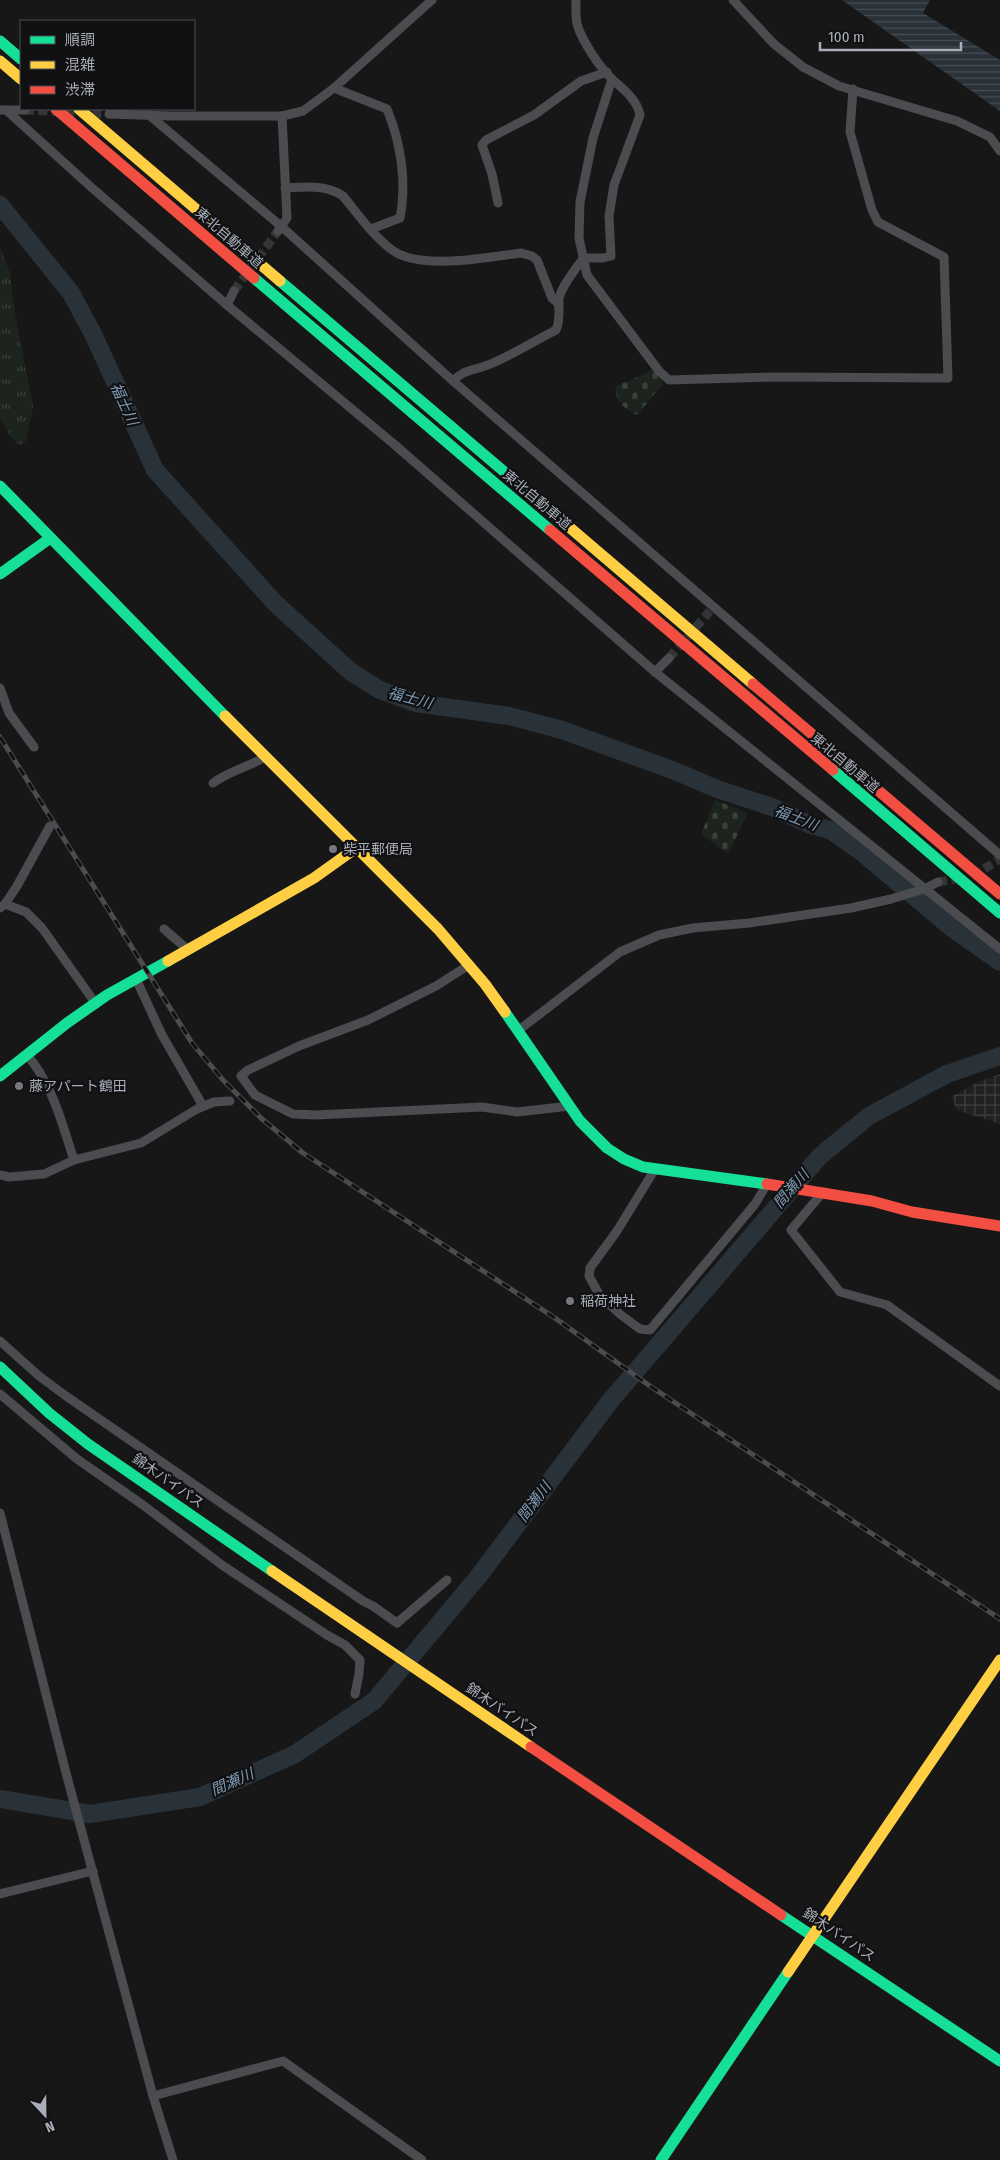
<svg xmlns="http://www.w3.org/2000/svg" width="1000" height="2160" font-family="'Fira Sans Condensed','Noto Sans JP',sans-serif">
	<defs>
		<pattern id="industrial-grid" width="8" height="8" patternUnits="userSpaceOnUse" patternTransform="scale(1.25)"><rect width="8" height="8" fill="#212123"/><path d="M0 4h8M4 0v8" fill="none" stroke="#3e3f41"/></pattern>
		<pattern id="grass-tufts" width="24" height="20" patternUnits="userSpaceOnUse" patternTransform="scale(1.25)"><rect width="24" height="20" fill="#1d241e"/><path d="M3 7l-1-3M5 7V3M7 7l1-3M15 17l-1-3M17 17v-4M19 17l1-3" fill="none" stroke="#3b413d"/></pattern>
		<pattern id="cemetery-stones" width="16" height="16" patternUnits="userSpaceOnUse" patternTransform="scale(1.25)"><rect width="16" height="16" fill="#1d241e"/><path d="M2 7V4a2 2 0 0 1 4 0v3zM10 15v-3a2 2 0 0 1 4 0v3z" fill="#3b413d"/></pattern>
		<pattern id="water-rules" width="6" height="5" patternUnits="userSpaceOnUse" patternTransform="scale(1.25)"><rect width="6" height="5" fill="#2a3239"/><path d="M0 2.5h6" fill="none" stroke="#464d54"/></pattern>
	</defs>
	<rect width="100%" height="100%" fill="#171717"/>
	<path fill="url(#industrial-grid)" d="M1000,1074V1124L957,1110L951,1097L978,1082Z"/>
	<path fill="url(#grass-tufts)" d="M0,248L10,273L15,314L33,406L26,441L20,445L12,439L0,418Z"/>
	<g fill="url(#cemetery-stones)">
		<path d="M654,368L663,384L637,415C625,409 614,401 616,386L638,377Z"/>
		<path d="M715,800L748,813L728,854L701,834Z"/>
	</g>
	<path fill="url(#water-rules)" d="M842,0H930L923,13L1000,60V111Z"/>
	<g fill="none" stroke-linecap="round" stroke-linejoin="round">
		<g stroke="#2a3239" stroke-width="18">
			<path d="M0,205L71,293L94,336L155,470L276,604L351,672L380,690L416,703L509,716L562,730L675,771L717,789L772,807L811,825L830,830L864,854L953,929L1000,962"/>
			<path d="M0,1799L90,1814L200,1797L295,1754L374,1701L478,1577L611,1400L820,1156L869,1116L947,1074L1000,1056"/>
		</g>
		<g stroke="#343537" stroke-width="9" stroke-dasharray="9 4.5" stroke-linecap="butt">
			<path d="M25,110L109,114"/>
			<path d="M234,291L278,231"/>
			<path d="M669,658L710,611"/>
			<path d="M973,876L1000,859"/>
			<path d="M938,882L960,878"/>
		</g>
		<g stroke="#4b4c50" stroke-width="9">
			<path d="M733,0L774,44L803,67L839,86L957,121L990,137L1000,151"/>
			<path d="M612,79L593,138L580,202L579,238L587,275L659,371L669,380L775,377L948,378L944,257L878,222L872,210L850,132L853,89"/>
			<path d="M334,88L387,109C401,143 407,183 400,218L371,229"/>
			<path d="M0,110H25"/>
			<path d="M6,110L91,187L227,305L395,445L655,672L1000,949"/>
			<path d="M109,114L170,116H282L303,111L334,88L432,0"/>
			<path d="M149,115L282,227L453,381L1000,855"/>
			<path d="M285,188C305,187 326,184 343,196C358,214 373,236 392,250C421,271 488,257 521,253L532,256L537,260L552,298L559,304"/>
			<path d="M498,203L492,174L482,145L486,140L534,115L581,81L607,72"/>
			<path d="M278,231L287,218L282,116"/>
			<path d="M227,305L234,291"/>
			<path d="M453,381C465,369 471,371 485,366C506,359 534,341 556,330C561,319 558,310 559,299C560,289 577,266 584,258H603L611,256L609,216L614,185L640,115C637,99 623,89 612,79C600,68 583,42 578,27C575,19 576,8 576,0"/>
			<path d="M655,672L669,658"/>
			<path d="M0,688L9,713L34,747"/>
			<path d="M213,783C229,771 248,767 265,757"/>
			<path d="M5,904L17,886L50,826"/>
			<path d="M0,908L5,904L26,912L42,928L96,1004"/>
			<path d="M164,929L187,949"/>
			<path d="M469,965L436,986L368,1020L299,1046L248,1070L241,1076L255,1095L293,1114L316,1115L482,1107L517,1112L570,1106"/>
			<path d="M136,979L162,1035L203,1106"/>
			<path d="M519,1030L620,952L659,935L693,928L749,923L851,908L891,899L924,889L938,882"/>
			<path d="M27,1055C53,1085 62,1124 74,1160"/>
			<path d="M655,1169L617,1231L590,1268L589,1276L600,1296L621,1315L640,1329L650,1330L755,1204L767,1184"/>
			<path d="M0,1175L9,1177L44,1174L74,1160L141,1143L197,1109L214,1102L230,1101"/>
			<path d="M823,1192L791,1230L840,1292L887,1305L1000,1386"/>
			<path d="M0,1341L39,1376L66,1396L363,1601L373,1606L397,1623L447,1580"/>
			<path d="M0,1394L77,1459L143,1505L222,1565L327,1635L345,1645L360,1660L359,1674L355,1694"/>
			<path d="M0,1513L66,1773L153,2096L173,2160"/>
			<path d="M0,1894L93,1871"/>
			<path d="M153,2096L283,2061L422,2160"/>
		</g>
		<g stroke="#16e098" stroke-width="11">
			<path d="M0,41L21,59"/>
			<path d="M254,278L550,530"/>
			<path d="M280,281L541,503"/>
			<path d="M0,486L225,716"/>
			<path d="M0,574L49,539"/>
			<path d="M833,770L1000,913"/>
			<path d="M505,1012L580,1121L607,1148L624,1159L643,1167L767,1184"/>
			<path d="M0,1076L67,1023L107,995L168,961"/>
			<path d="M0,1367L49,1413L88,1444L272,1571"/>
			<path d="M781,1915L1000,2061"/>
			<path d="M661,2160L788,1972"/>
		</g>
		<g stroke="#ffcf43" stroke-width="11">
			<path d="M0,61L21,79"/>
			<path d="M79,109L280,281"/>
			<path d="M541,503L753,684"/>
			<path d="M225,716L438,929L485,984L505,1012"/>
			<path d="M168,961L314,878L356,848"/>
			<path d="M272,1571L531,1747"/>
			<path d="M788,1972L1000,1660"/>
		</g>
		<g stroke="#f24e42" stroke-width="11">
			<path d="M56,109L254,278"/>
			<path d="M550,530L833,770"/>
			<path d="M753,684L1000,894"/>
			<path d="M767,1184L872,1201L912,1212L1000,1226"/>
			<path d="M531,1747L781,1915"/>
		</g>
		<defs>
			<path id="rail" d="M0,737L192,1043L223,1080L261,1118L303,1153L555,1318L647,1384L1000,1619"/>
		</defs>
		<use href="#rail" stroke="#4b4c4f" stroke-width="5"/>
		<use href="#rail" stroke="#111113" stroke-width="3" stroke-dasharray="9" stroke-linecap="butt"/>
	</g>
	<g fill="#757880" stroke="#111113" stroke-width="2">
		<circle cx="333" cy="849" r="5"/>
		<circle cx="19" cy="1086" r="5"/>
		<circle cx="570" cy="1301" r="5"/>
	</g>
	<g text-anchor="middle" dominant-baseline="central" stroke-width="4.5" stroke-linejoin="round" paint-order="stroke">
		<g font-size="14" fill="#a8adb8" stroke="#111113">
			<text transform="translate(229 238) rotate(41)">東北自動車道</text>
			<text transform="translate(537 500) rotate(40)">東北自動車道</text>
			<text transform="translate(845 763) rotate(40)">東北自動車道</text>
			<text transform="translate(168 1481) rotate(35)">錦木バイパス</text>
			<text transform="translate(502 1710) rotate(34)">錦木バイパス</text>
			<text transform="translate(839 1935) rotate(34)">錦木バイパス</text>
		</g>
		<g font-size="14" fill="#a8adb8" stroke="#111113" text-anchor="start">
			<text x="343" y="849">柴平郵便局</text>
			<text x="29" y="1086">藤アパート鶴田</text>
			<text x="580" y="1301">稲荷神社</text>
		</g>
		<g font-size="15" font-style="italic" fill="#7f9bb3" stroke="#111113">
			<text transform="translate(124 404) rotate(65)">福士川</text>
			<text transform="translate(410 698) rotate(15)">福士川</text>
			<text transform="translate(796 818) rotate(21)">福士川</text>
			<text transform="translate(791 1189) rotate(-49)">間瀬川</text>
			<text transform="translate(534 1502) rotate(-53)">間瀬川</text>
			<text transform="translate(232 1782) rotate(-24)">間瀬川</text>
		</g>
	</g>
	<rect x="20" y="20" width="175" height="90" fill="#111113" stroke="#4d4f55"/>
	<rect x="30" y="36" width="25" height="8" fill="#16e098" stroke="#4d4f55"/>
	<text x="65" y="45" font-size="15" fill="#a8adb8">順調</text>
	<rect x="30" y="61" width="25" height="8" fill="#ffcf43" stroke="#4d4f55"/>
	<text x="65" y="70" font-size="15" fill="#a8adb8">混雑</text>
	<rect x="30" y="86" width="25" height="8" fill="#f24e42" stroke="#4d4f55"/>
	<text x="65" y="95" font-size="15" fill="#a8adb8">渋滞</text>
	<g transform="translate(45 2115) rotate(158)" stroke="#111113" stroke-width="4" paint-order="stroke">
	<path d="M0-4L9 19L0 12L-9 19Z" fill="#a8adb8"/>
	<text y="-8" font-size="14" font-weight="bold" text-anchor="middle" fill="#a8adb8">N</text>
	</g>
	<path d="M820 42v8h141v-8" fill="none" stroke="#a8adb8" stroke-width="2.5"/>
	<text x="828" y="42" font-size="15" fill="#a8adb8" stroke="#111113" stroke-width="4" paint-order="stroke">100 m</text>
</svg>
